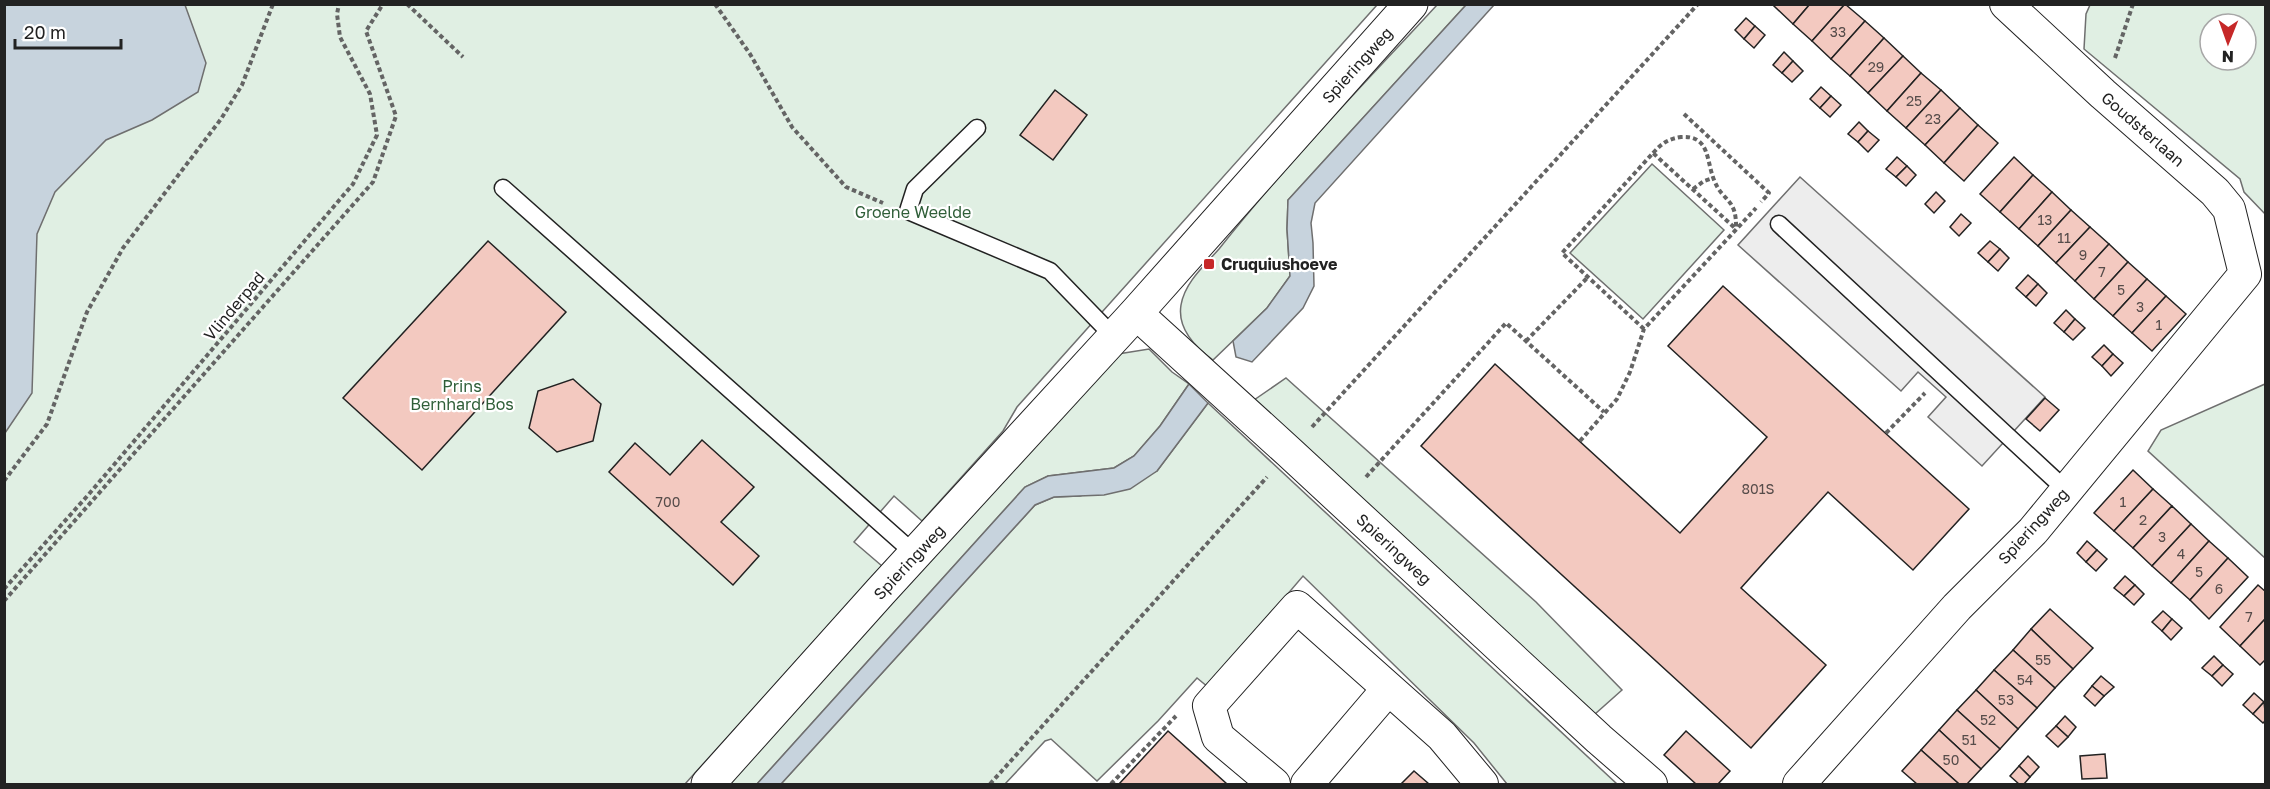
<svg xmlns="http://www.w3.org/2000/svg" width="2270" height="789" font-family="'Golos Text',sans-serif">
	<rect width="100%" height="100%" fill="#fff"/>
	<g fill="#e0efe3" stroke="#6f6f6f" stroke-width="1.5" fill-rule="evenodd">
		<path d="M5,5H1377L1017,407L1003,431L922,521L894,496L854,542L882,566L685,784H5Z"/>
		<path d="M1437,5H1466L1288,200L1287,229L1290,276L1267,308L1213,360C1195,347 1177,329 1181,305C1185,282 1205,265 1219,249C1287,163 1363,85 1437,5Z"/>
		<path d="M2090,5H2265V214L2244,192L2240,179L2084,49L2086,14ZM2210,24H2246V60H2210Z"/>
		<path d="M1652,164L1724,230L1643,319L1570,253Z"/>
		<path d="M1149,349L1172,372L1189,384L1160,426L1134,456L1114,468L1048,476L1025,487L757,784H726L1118,354Z"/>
		<path d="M1286,378L1536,602L1622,690L1595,714L1323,468L1254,400Z"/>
		<path d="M2265,384V558L2148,451L2161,430Z"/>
		<path d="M1208,403L1617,784H1507L1474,743L1303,576L1208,687L1197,678L1158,721L1097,781L1051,739L1045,741L1005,784H781L1035,505L1054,497L1080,496L1157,471Z"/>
	</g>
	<path fill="#ededed" stroke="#6f6f6f" stroke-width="1.5" d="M1800,177L2045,397L1982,466L1928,417L1946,397L1918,372L1901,391L1738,245Z"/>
	<g fill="#c7d3dd" stroke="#6f6f6f" stroke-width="1.5">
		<path d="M5,4L185,5L206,63L198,92L152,120L106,140L55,192L37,234L32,393L5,433Z"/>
		<path d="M1466,5H1494L1315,203L1311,223L1313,243L1314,286L1303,308L1252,362L1236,357L1233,341L1267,308L1290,276L1287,229L1288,200Z"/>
		<path d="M1189,384L1208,403L1157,471L1130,489L1104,495L1054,497L1035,505L781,784H757L1025,487L1048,476L1114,468L1134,456L1160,426Z"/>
	</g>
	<g fill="#f3c9c0" stroke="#222" stroke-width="1.5">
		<path d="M1775,4H1810L1793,24L1774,6Z"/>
		<path d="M1810,4H1845L1812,41L1793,24Z"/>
		<path d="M1845,4L1865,21L1831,59L1812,41Z"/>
		<path d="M1746,18L1755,26L1744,39L1735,30Z"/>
		<path d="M1865,21L1884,38L1850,76L1831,59Z"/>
		<path d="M1755,26L1765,35L1754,48L1744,39Z"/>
		<path d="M1884,38L1903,56L1868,93L1850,76Z"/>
		<path d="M1784,52L1793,61L1782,73L1773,65Z"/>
		<path d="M1903,56L1921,73L1887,111L1868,93Z"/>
		<path d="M1793,61L1803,71L1792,82L1782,73Z"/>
		<path d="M1921,73L1941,90L1906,128L1887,111Z"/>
		<path d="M1821,87L1831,96L1820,108L1810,99Z"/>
		<path d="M1055,90L1087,115L1053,160L1020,135Z"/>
		<path d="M1941,90L1960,108L1925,145L1906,128Z"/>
		<path d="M1831,96L1841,105L1830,117L1820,108Z"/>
		<path d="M1960,108L1978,125L1944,163L1925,145Z"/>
		<path d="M1859,122L1868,131L1858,142L1848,134Z"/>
		<path d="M1978,125L1998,143L1964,181L1944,163Z"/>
		<path d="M1868,131L1879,140L1868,152L1858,142Z"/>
		<path d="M1897,157L1907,166L1896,177L1886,169Z"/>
		<path d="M2014,157L2033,175L2000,212L1980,194Z"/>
		<path d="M1907,166L1916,175L1906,186L1896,177Z"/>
		<path d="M2033,175L2052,192L2019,229L2000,212Z"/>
		<path d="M1936,192L1945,201L1934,213L1925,204Z"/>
		<path d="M2052,192L2071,210L2038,246L2019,229Z"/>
		<path d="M2071,210L2090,227L2056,263L2038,246Z"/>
		<path d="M1961,214L1971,223L1959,236L1950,227Z"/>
		<path d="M2090,227L2109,244L2075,281L2056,263Z"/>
		<path d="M488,241L566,312L422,470L343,398Z"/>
		<path d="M1990,241L2000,249L1988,262L1978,253Z"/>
		<path d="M2109,244L2128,262L2094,299L2075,281Z"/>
		<path d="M2000,249L2009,258L1998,271L1988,262Z"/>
		<path d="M2128,262L2147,279L2113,316L2094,299Z"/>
		<path d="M2028,275L2038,284L2026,297L2016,288Z"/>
		<path d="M2147,279L2166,296L2132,333L2113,316Z"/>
		<path d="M2038,284L2047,293L2036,306L2026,297Z"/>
		<path d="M1723,286L1969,509L1913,570L1828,492L1767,559L1741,588L1826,665L1751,748L1421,446L1495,364L1680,533L1767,437L1668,346Z"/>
		<path d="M2166,296L2186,314L2152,351L2132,333Z"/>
		<path d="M2066,310L2075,319L2064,332L2054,323Z"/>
		<path d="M2075,319L2085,328L2073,340L2064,332Z"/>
		<path d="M2104,345L2113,354L2102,366L2092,357Z"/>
		<path d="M2113,354L2123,363L2111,376L2102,366Z"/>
		<path d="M573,379L601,404L593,441L557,452L529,428L538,391Z"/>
		<path d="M2045,398L2059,410L2040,431L2026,419Z"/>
		<path d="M702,440L754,487L721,522L759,556L733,585L609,472L635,443L670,475Z"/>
		<path d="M2133,470L2153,489L2114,531L2094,513Z"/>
		<path d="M2153,489L2172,506L2133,548L2114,531Z"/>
		<path d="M2172,506L2191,524L2152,566L2133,548Z"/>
		<path d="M2191,524L2209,541L2171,583L2152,566Z"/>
		<path d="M2087,541L2097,550L2086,562L2077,553Z"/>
		<path d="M2209,541L2228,558L2190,600L2171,583Z"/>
		<path d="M2097,550L2107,559L2096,571L2086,562Z"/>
		<path d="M2228,558L2248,577L2209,619L2190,600Z"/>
		<path d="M2125,576L2135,585L2124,596L2114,588Z"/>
		<path d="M2135,585L2144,594L2134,605L2124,596Z"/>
		<path d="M2258,585L2266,592V618L2240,646L2220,627Z"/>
		<path d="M2050,609L2093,648L2073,669L2031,629Z"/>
		<path d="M2163,611L2172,619L2162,631L2152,622Z"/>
		<path d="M2266,618V659L2260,665L2240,646Z"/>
		<path d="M2172,619L2182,628L2171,640L2162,631Z"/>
		<path d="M2031,629L2073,669L2055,688L2013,650Z"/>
		<path d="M2013,650L2055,688L2037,708L1994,670Z"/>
		<path d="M2214,656L2223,665L2212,676L2202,668Z"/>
		<path d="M2223,665L2233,674L2222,686L2212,676Z"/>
		<path d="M1994,670L2037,708L2018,729L1976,690Z"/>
		<path d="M2101,676L2114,687L2104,696L2092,686Z"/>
		<path d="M2092,686L2104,696L2095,706L2084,696Z"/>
		<path d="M1976,690L2018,729L2000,749L1957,710Z"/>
		<path d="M2254,693L2264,702L2253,714L2243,705Z"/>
		<path d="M2264,702L2266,720L2263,723L2253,714Z"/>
		<path d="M1957,710L2000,749L1981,769L1939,730Z"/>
		<path d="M2065,716L2076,727L2068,737L2056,726Z"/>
		<path d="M2056,726L2068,737L2058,747L2046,736Z"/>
		<path d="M1939,730L1981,769L1967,784H1959L1921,750Z"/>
		<path d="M1168,731L1227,784H1119Z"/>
		<path d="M1686,731L1730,771L1718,784H1696L1664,755Z"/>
		<path d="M1921,750L1959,784H1917L1902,771Z"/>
		<path d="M2105,754L2107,778L2082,779L2080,756Z"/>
		<path d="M2028,756L2039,767L2030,777L2019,766Z"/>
		<path d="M2019,766L2030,777L2024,784H2019L2010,776Z"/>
		<path d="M1414,771L1429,784H1401Z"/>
	</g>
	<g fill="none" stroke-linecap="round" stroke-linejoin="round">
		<defs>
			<g id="lane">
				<path d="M977,128L915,189L908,211L1050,271L1114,337"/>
				<path d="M503,188L916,555"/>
				<path d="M1779,224L2066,490"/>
			</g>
			<g id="street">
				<path d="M1136,313L1289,452L1599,739L1651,784"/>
				<path d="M1274,784L1218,737L1209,706L1297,607L1442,736L1482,784"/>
				<path d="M1307,784L1388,689"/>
				<path d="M1799,784L1957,607L2033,531L2245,274L2229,209L2215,192L2103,94L2006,4"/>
			</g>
			<path id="secondary" d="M708,784L881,591L1136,313L1411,4"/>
		</defs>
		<use href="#lane" stroke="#222" stroke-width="19"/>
		<use href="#street" stroke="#222" stroke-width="34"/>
		<use href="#secondary" stroke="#222" stroke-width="35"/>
		<g stroke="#646464" stroke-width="4" stroke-dasharray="4.5 3" stroke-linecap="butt">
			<path d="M407,4L463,57"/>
			<path d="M715,4L750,54L792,127L846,187L883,203"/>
			<path d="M2115,58L2133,4"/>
			<path d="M1684,114L1769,193L1761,202"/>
			<path d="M1653,153C1662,143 1668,139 1681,137C1710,135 1706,160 1714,180C1723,203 1737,197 1736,229"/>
			<path d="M1693,189L1704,181L1713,178"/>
			<path d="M1644,329L1562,253L1653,153L1736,229"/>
			<path d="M1526,341L1588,277"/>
			<path d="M1312,427L1698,4"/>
			<path d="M1886,433L1925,393"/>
			<path d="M1580,441L1617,399L1630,372L1644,329L1756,208"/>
			<path d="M1366,477L1506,323L1604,412"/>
			<path d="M4,481L47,424L87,312L123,248L221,119L242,85L273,4"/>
			<path d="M4,589L89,494L353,184L377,135L370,94L340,37L337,14L339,4"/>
			<path d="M4,601L373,182L396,116L366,31L383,4"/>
			<path d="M990,784L1267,477"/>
			<path d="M1111,784L1176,716"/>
		</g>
		<use href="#lane" stroke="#fff" stroke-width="16"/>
		<use href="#street" stroke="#fff" stroke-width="32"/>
		<use href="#secondary" stroke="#fff" stroke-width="33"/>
	</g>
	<rect fill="#c62828" stroke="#fff" stroke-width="2" x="1203" y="258" width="12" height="12" rx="3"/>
	<g text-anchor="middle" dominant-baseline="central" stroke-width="4.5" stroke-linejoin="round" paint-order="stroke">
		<g font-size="14" fill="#564c4a">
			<text x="1838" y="31">33</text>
			<text x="1876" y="66">29</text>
			<text x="1914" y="100">25</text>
			<text x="1933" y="118">23</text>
			<text x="2045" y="219">13</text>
			<text x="2064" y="237">11</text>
			<text x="2083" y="254">9</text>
			<text x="2102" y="271">7</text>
			<text x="2121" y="289">5</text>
			<text x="2140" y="306">3</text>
			<text x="2159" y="324">1</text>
			<text x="1758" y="488">801S</text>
			<text x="668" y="501">700</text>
			<text x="2123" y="501">1</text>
			<text x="2143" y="519">2</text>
			<text x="2162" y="536">3</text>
			<text x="2181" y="553">4</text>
			<text x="2199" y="571">5</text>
			<text x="2219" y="588">6</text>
			<text x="2249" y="616">7</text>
			<text x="2043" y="659">55</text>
			<text x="2025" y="679">54</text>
			<text x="2006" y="699">53</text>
			<text x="1988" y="719">52</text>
			<text x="1969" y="739">51</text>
			<text x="1951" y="759">50</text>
		</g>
		<g font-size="16" fill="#222" stroke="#fff">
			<text transform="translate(1357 65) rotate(-48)">Spieringweg</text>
			<text transform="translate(2143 129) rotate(41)">Goudsterlaan</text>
			<text transform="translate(234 306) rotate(-50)">Vlinderpad</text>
			<text transform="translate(2033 526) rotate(-48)">Spieringweg</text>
			<text transform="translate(1394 549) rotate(43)">Spieringweg</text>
			<text transform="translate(909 562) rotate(-47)">Spieringweg</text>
		</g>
		<g font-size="16" fill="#2f5e38" stroke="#fff">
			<text x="913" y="212">Groene Weelde</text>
			<text x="462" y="386">Prins<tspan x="462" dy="18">Bernhard Bos</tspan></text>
		</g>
		<g font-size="16" font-weight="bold" fill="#222" stroke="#fff" text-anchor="start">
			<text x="1221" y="264">Cruquiushoeve</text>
		</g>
	</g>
	<rect width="2270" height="789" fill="none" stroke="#222222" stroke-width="12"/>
	<g transform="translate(2228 42) rotate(181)"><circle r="28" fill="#ffffff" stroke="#a7a7a7" stroke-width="1.5"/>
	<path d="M0-4.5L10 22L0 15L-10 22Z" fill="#c62828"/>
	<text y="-9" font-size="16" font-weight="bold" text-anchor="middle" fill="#222222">N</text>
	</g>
	<path d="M15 39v9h106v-9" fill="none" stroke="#222222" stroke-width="3"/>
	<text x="24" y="39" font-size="18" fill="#222222" stroke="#ffffff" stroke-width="4.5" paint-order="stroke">20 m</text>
</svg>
